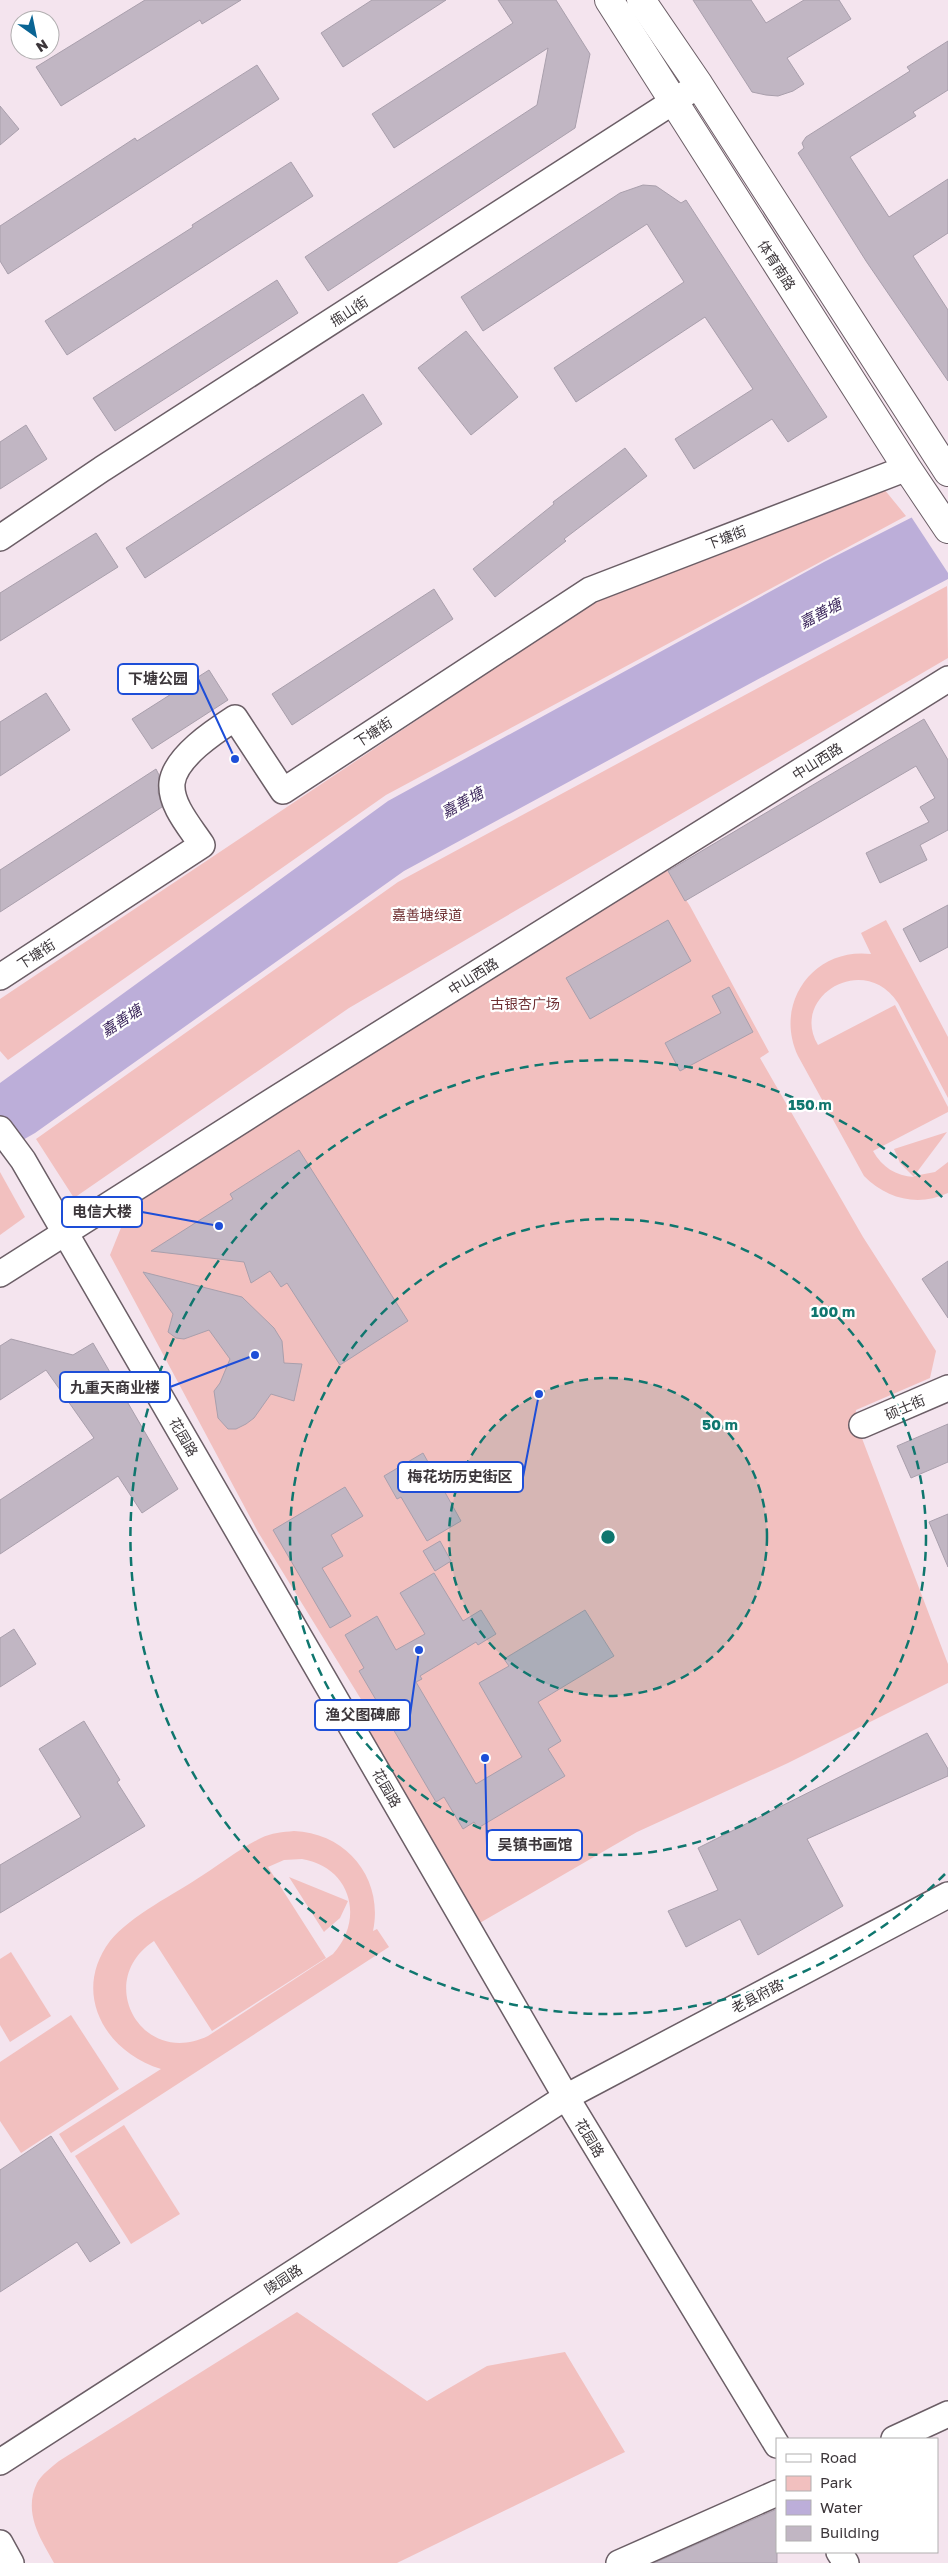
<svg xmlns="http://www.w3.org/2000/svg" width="948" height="2563" font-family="'Golos Text','Noto Sans SC',sans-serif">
	<rect width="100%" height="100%" fill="#f4e4ee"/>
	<g fill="#f2c0bf" fill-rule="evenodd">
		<path d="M884,489L906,516L386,795L8,1060L0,1051V999L598,599Z"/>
		<path d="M947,586L948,658L349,1008L74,1198L36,1139L398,882Z"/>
		<path d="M663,864L690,906L769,1052L760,1058L863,1237L936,1351L930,1378L856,1410L855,1420L948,1664V1683L788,1763L637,1832L478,1924L435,1856L370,1733L375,1722L258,1532L110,1255L133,1198Z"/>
		<path d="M886,920L948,1037V1098L898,1003C864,951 789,997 818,1045L895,1005L948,1107V1112L873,1151C882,1167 896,1176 914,1177L900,1163L894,1149L947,1132L914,1176L935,1172L948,1162V1193C918,1207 887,1199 864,1176L798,1056C773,1003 814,947 871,954L861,933Z"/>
		<path d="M0,1172L25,1217L0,1235Z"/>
		<path d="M294,1831C347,1833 384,1879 373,1931L377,1929L389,1947L71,2153L59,2134L161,2069C105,2052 71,1993 110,1941C131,1915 175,1894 203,1875C222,1863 241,1848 261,1838C271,1833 283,1832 294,1831ZM302,1859C351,1867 365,1919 333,1954L208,2036C142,2068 93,1981 154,1941L212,2031L326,1958L268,1867L284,1860Z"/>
		<path d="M289,1877L348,1901L340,1918L326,1930L324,1932Z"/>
		<path d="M11,1952L51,2016L10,2042L0,2025V1959Z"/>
		<path d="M71,2015L119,2089L21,2153L0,2121V2062Z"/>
		<path d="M124,2125L180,2214L131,2244L75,2156Z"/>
		<path d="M297,2312L427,2401L487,2366L565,2352L625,2452L397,2563H54C40,2538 23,2512 37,2483C41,2475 52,2467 59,2461Z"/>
	</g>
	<path fill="#bcaed9" d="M948,499V579L766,675L404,871L35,1133L0,1153V1083L388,801L824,562Z"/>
	<path fill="#f4e4ee" d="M948,496V573L910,515Z"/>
	<g fill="#c1b6c3" stroke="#a99fac">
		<path d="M145,0H241L202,24L200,20L61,106L36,67Z"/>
		<path d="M372,0H446L343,67L321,33Z"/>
		<path d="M498,0H556L590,54L575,128L328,291L305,257L537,105L548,48L394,148L372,114L513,23Z"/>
		<path d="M693,0H751L766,23L804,0H839L851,19L787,58L804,84L793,91L778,96L766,95L752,92Z"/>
		<path d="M948,41V90L913,112L916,116L850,157L889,217L948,179V233L913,256L948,310V381L866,261L798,153L804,148L802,143L806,137L910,71L907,67Z"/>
		<path d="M257,65L279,99L8,274L0,261V226L135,138L137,141Z"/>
		<path d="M0,106L19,129L0,145Z"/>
		<path d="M291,162L313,196L67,355L45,321L193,227L192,225Z"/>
		<path d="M643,185L656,186L681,203L686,200L827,417L788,442L772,419L694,469L675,439L753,389L705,317L576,402L554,368L684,282L647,224L483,331L461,297L620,193Z"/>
		<path d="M277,280L298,313L115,431L93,398Z"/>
		<path d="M466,331L518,397L471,435L418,368Z"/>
		<path d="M363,394L382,424L145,578L126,548Z"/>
		<path d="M26,425L47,459L0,489V442Z"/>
		<path d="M625,448L647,476L564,539L566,541L495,597L473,569L554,504L553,502Z"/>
		<path d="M96,533L118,567L0,641V593Z"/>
		<path d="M434,589L453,619L292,725L272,694Z"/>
		<path d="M209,670L228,700L152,749L132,719Z"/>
		<path d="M46,693L70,730L0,776V722Z"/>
		<path d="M924,719L948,760V830L920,845L927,860L880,883L866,853L929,822L920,807L935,798L916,766L685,901L668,871Z"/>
		<path d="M156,769L159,775L158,792L162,807L0,912V870Z"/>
		<path d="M948,905V947L920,962L903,929Z"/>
		<path d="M668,920L691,961L590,1019L566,978Z"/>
		<path d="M729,987L753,1032L680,1071L665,1043L721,1013L712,996Z"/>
		<path d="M299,1150L408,1321L340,1365L287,1283L281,1287L270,1271L251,1283L244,1262L151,1251L233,1199L230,1194Z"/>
		<path d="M948,1261V1318L922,1279Z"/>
		<path d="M143,1272L242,1297L274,1328L282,1341L284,1363L302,1364L294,1401L271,1394L254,1418L246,1424L236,1429H228L218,1418L214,1391L220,1383L230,1359L209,1330L184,1339L176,1338L168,1332L173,1314Z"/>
		<path d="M11,1339L73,1355L93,1343L178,1489L142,1513L118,1476L0,1554V1500L94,1438L46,1370L0,1400V1346Z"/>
		<path d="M948,1424V1462L911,1478L897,1446Z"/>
		<path d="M423,1453L461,1521L427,1541L401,1497L397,1499L384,1476Z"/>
		<path d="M345,1487L363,1516L331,1535L343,1556L322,1568L351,1616L330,1628L273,1530Z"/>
		<path d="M948,1514V1567L929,1522Z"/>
		<path d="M440,1541L451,1561L435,1571L423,1551Z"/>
		<path d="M434,1573L463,1621L481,1610L496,1634L478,1645L476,1642L420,1676L422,1679L416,1682L476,1784L522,1757L479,1683L509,1666L504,1659L585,1610L614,1656L538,1702L561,1741L548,1749L565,1776L478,1828L474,1822L463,1829L444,1797L436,1802L359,1671L364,1668L345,1635L377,1616L396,1650L425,1634L400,1593Z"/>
		<path d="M14,1629L36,1664L0,1687V1638Z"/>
		<path d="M84,1721L120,1780L117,1782L145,1826L0,1913V1865L81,1817L39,1749Z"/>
		<path d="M927,1733L948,1769V1776L807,1839L843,1906L758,1955L740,1919L686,1947L668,1911L718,1890L698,1848Z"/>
		<path d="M51,2136L120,2243L90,2262L77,2242L0,2292V2170Z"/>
		<path d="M777,2509V2563H654Z"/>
	</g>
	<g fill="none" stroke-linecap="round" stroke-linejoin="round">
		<defs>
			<g id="minor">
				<path d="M0,538L102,469L699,85"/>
				<path d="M0,977L202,845C191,828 170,805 172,783C175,757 215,731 235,718L283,791L590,590L907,468"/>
				<path d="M0,1129L23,1160L566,2097L777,2445"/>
				<path d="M0,1274L277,1098L948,679"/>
				<path d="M862,1425L948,1388"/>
				<path d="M894,2439L948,2414"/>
				<path d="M0,2462L566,2097L948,1895"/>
				<path d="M0,2543L11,2563"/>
				<path d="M839,2552L846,2563"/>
				<path d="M619,2563L777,2493"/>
			</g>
			<g id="major">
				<path d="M609,0L907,468L948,529"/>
				<path d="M641,0L699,85L948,472"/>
			</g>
		</defs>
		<use href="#minor" stroke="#6b5e66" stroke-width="28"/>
		<use href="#major" stroke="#6b5e66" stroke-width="30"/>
		<use href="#minor" stroke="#fff" stroke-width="25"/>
		<use href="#major" stroke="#fff" stroke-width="28"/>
	</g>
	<circle cx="608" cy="1537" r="159" fill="#0f766e" fill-opacity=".12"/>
	<g fill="none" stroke="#0f766e" stroke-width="2.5" stroke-dasharray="9 6">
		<circle cx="608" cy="1537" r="159"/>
		<circle cx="608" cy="1537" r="318"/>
		<path d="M945 1874A477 477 0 1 1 945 1200"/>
	</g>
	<g text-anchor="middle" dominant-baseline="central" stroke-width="4.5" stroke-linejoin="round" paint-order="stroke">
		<g font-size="14" fill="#3c363a" stroke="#fff">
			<text transform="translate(777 265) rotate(57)">体育南路</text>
			<text transform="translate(349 311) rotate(-33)">甁山街</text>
			<text transform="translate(726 537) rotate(-21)">下塘街</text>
			<text transform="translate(373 732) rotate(-33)">下塘街</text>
			<text transform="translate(817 761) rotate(-32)">中山西路</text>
			<text transform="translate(36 954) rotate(-33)">下塘街</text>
			<text transform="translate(473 976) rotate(-32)">中山西路</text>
			<text transform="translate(905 1407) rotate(-23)">硕士街</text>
			<text transform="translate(184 1437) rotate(60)">花园路</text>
			<text transform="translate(387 1788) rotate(60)">花园路</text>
			<text transform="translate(757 1996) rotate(-28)">老县府路</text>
			<text transform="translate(590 2138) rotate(59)">花园路</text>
			<text transform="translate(283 2279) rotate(-33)">陵园路</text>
		</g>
		<g font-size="14" fill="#6f2f32" stroke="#fff">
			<text x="427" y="914">嘉善塘绿道</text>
			<text x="525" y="1003">古银杏广场</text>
		</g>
		<g font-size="15" font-style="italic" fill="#3e295e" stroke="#fff">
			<text transform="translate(820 613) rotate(-28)">嘉善塘</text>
			<text transform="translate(462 802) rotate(-29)">嘉善塘</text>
			<text transform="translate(121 1020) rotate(-33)">嘉善塘</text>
		</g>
	</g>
	<circle cx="608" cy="1537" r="8" fill="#0f766e" stroke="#fff" stroke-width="2.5"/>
	<g font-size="15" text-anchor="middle" font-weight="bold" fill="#0f766e" stroke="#fff" stroke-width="4.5" stroke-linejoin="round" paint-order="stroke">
		<text x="810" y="1110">150 m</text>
		<text x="833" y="1317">100 m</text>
		<text x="720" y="1430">50 m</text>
	</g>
	<path fill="none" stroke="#1d4ed8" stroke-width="2" d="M235 759L198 679M219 1226L142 1212M255 1355L170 1387M539 1394L523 1477M419 1650L410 1715M485 1758L487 1845"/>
	<g fill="#1d4ed8" stroke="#fff" stroke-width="2">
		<circle cx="235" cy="759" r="5"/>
		<circle cx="219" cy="1226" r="5"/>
		<circle cx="255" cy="1355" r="5"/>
		<circle cx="539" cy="1394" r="5"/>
		<circle cx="419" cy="1650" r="5"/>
		<circle cx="485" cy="1758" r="5"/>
	</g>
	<g fill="#fff" stroke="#1d4ed8" stroke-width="2">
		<rect x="118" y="664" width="80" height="30" rx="5"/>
		<rect x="62" y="1197" width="80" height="30" rx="5"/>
		<rect x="60" y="1372" width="110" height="30" rx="5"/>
		<rect x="398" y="1462" width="125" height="30" rx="5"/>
		<rect x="315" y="1700" width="95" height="30" rx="5"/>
		<rect x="487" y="1830" width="95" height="30" rx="5"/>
	</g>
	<g font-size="15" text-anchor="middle" font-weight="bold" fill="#3c363a">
		<text x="158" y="684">下塘公园</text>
		<text x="102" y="1217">电信大楼</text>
		<text x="115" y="1393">九重天商业楼</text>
		<text x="460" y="1482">梅花坊历史街区</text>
		<text x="363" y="1720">渔父图碑廊</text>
		<text x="535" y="1850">吴镇书画馆</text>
	</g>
	<rect x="776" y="2438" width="162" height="115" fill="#ffffff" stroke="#b1afb0"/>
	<rect x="786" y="2454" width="25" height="8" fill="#ffffff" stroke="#b1afb0"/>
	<text x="820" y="2463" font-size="15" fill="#3c363a">Road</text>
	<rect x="786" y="2476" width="25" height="15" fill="#f2c0bf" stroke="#b1afb0"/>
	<text x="820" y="2488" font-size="15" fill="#3c363a">Park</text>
	<rect x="786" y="2500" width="25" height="15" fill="#bcaed9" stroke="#b1afb0"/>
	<text x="820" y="2513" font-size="15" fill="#3c363a">Water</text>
	<rect x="786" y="2526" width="25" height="15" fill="#c1b6c3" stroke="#b1afb0"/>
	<text x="820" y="2538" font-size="15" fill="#3c363a">Building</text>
	<g transform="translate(35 35) rotate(147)"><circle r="24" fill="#ffffff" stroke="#b1afb0"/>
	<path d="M0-4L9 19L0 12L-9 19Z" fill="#096494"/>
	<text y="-8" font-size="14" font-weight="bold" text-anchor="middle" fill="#3c363a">N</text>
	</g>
</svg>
